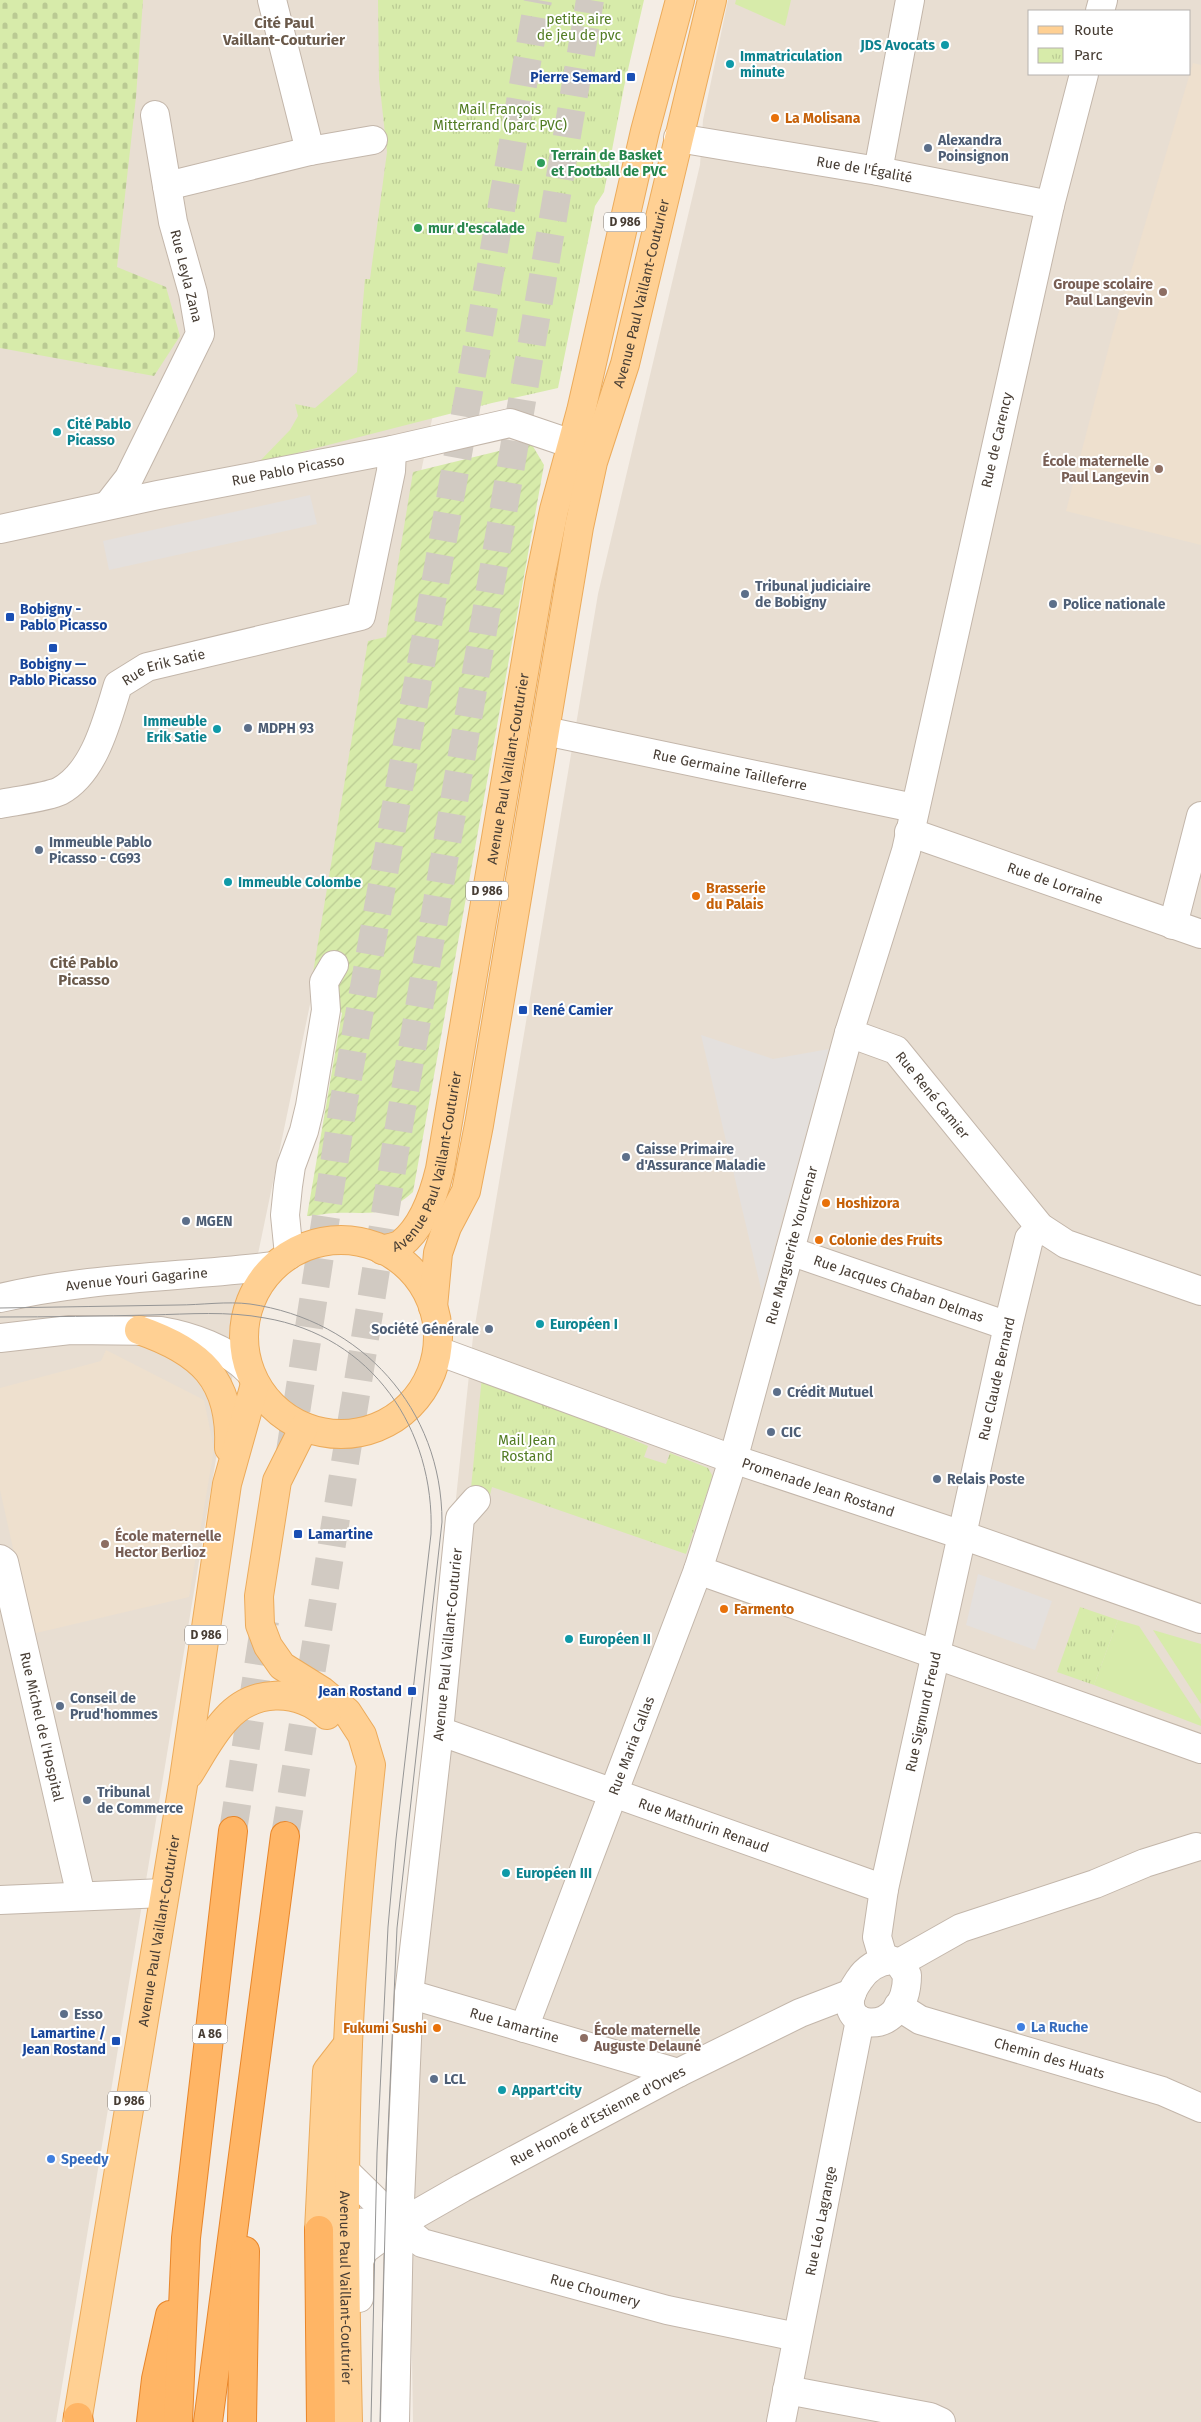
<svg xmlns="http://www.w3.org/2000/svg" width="1201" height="2422" font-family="'Fira Sans',sans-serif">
	<defs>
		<pattern id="cemetery-stones" width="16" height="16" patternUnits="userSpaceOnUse" patternTransform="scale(1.25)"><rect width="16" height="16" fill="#d7ebaa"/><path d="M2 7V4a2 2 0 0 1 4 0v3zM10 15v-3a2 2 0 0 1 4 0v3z" fill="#baca93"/></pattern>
		<pattern id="park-tufts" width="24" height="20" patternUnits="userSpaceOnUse" patternTransform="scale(1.25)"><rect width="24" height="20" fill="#d7ebaa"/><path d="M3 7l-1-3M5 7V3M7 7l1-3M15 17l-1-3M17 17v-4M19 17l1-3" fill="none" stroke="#baca93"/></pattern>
		<pattern id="garden-furrows" width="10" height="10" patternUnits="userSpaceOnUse" patternTransform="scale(1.25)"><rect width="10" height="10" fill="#d7ebaa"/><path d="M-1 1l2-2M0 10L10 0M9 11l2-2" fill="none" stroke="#baca93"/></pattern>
	</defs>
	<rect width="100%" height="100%" fill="#f4ede5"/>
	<g fill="#e8ded2" fill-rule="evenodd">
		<path d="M0,0H503L456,304L219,1441L56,2422H0Z"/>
		<path d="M728,0H1201V2422H413L410,2219L414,1897L473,1337L598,594L700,165L703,120ZM1030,11H1190V74H1030Z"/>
	</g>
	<g fill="#eee0ce">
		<path d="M1193,63L1201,65V545L1066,511L1112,335Z"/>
		<path d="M106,1350L204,1400L214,1449L189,1597L32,1634L0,1490V1388L101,1361Z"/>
	</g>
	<g fill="#d7ebaa">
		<path d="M736,0H791L785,26L735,4Z"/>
		<path d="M1118,1620L1139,1626L1201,1720V1726L1094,1685Z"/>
		<path d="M1153,1630L1201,1644V1704Z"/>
	</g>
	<path fill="url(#cemetery-stones)" d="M0,0H143L136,97L117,267L166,287L180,336L154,376L0,348Z"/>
	<g fill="url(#park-tufts)">
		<path d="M378,0H644L624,87L604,192L595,206L558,388L492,403L258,463L290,430L298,416L295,404L315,408L357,372L365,279H370L387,152L379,79Z"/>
		<path d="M482,1376L648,1446L644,1457L666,1464L670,1453L708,1468L712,1475L711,1481L686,1554L492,1487L490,1495L471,1488Z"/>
		<path d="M1080,1607L1118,1620L1094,1685L1057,1672Z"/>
	</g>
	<path fill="url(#garden-furrows)" d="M531,443L544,465L413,1192C383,1218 371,1212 335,1213C326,1213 317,1216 307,1216L342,1013L311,985L368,641L386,637L413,472Z"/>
	<g fill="#e4e0dd">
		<path d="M310,495L317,524L109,570L103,541Z"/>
		<path d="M701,1035L773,1059L829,1049L762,1293Z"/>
		<path d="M978,1574L1052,1601L1035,1650L966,1625Z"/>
	</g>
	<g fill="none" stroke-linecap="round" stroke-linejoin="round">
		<g stroke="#d1cac2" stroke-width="28" stroke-dasharray="28 14" stroke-linecap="butt">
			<path d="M290,1452L342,1112L538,0"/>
			<path d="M233,1831L265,1621"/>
			<path d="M285,1836L401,1114L590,0"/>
		</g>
		<defs>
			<g id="minor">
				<path d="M272,0L310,151"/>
				<path d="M1100,11L1103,0"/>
				<path id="s1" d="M1084,74L1050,205L906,851L849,1033L896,1050L1040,1227L1066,1244L1201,1291"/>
				<path id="s2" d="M678,138L878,171L1050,205"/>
				<path d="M878,171L910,0"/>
				<path d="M167,186L310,151L373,140"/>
				<path d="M108,505L129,478L200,334L193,293L173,222L155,115"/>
				<path id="s3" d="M0,529L158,495L392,450L510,423L572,444L583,453L581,463"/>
				<path id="s4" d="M545,731L914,808"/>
				<path id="s5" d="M0,804C15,801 48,797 60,791C95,772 107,720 118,685L147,667L361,616L391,471L392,450"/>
				<path id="s6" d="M909,832L1201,934"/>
				<path d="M1173,925L1201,816"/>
				<path id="s7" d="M790,1251L1008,1326"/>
				<path d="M289,1255L285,1215L288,1186L291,1166L304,1131L310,1106L326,1010L324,982L334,965"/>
				<path id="s8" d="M0,1298C89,1277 183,1277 274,1266"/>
				<path d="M0,1338L70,1330L161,1331C191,1336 228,1349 249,1371"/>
				<path id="s9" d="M438,1351L724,1456L962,1535L1201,1619"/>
				<path id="s10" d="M0,1559L4,1562L81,1896"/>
				<path d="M698,1570L1201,1749"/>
				<path id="s11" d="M439,1731L884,1889"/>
				<path d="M0,1900L164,1893"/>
				<path d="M891,1960L899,1963L907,1975C907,2045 823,2030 859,1980C866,1969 878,1961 891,1960Z"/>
				<path id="s12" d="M884,1961L877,1937L884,1889L1008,1326L1029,1239L1040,1227"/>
				<path d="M899,1963L961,1928L1095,1884L1145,1863L1196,1847"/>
				<path id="s13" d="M409,1994L678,2073"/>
				<path id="s14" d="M898,2006L920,2020L1162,2091L1201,2108"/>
				<path id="s15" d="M524,2028L698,1570L733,1460L849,1033"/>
				<path id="s16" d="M345,2171L399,2224L422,2243L667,2310L797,2337"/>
				<path d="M326,2237C347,2217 372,2223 399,2224"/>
				<path id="s17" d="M359,2298V2261L364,2250L399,2224L462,2188L678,2073L800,2013L852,1993"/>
				<path d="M787,2390L930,2417L941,2422"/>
				<path id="s18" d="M395,2422L399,2224L409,1994L439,1731L460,1518L476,1500"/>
				<path id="s19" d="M781,2422L860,2020"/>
			</g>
			<g id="major">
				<circle cx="341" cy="1337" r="97"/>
				<path id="s20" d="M382,1250C388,1248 396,1247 401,1244C423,1227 434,1194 440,1169L540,578L554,510L581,411L645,131L680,0"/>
				<path id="s21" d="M433,1307L438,1253L447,1227L466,1191L479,1125L579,527L593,462L625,364L712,0"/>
				<path d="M139,1330C200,1351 232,1379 229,1448"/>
				<path id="s22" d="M304,1427L277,1481L259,1596L260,1625L268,1646L282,1666L322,1691L347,1712L362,1735L371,1765C361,1858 352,1951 348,2044C343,2170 345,2296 348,2422"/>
				<path d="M189,1774C201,1755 211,1735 226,1719C253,1689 297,1688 327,1715"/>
				<path d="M319,2230L327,2071L348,2044"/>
				<path id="s23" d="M77,2422L183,1785L227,1484L255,1384"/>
			</g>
			<g id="highway">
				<path d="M319,2230L321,2422"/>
				<path d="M78,2417L79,2422"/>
				<path d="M151,2422L156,2379L170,2315"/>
				<path d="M178,2422L186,2238L233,1831"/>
				<path d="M208,2422L285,1836"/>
				<path d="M242,2422L245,2251"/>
			</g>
		</defs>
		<use href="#minor" stroke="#c3b6aa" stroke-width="30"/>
		<use href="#major" stroke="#ecab5b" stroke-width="30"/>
		<use href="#highway" stroke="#e8862a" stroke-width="30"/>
		<use href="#minor" stroke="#fff" stroke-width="28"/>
		<use href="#major" stroke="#ffd093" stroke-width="28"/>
		<use href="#highway" stroke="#ffb565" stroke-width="28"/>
		<g stroke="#959595" stroke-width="1">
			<path d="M0,1308C59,1307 119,1306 178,1305C201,1305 227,1301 250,1304C362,1320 442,1409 442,1522L397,1928L387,2154L380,2422"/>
			<path d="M0,1317C50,1317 101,1316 151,1315C189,1314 228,1311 265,1318C372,1336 435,1429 431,1534L396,1839L388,1927L377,2153L371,2422"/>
		</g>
	</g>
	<g fill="#0f9aa8" stroke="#fff" stroke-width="2">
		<circle cx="945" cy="45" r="5"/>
		<circle cx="730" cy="64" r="5"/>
		<circle cx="57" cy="432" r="5"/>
		<circle cx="217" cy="729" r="5"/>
		<circle cx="228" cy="882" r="5"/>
		<circle cx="540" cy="1324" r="5"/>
		<circle cx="569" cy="1639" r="5"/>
		<circle cx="506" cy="1873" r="5"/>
		<circle cx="502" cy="2090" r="5"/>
	</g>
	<g fill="#1a4fb4" stroke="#fff" stroke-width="2">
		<rect x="626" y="72" width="10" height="10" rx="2.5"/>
		<rect x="5" y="612" width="10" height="10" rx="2.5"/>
		<rect x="48" y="643" width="10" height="10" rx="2.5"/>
		<rect x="518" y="1005" width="10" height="10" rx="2.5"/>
		<rect x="293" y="1529" width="10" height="10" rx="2.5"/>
		<rect x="407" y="1686" width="10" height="10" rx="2.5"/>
		<rect x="111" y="2036" width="10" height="10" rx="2.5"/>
	</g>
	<g fill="#e8710a" stroke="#fff" stroke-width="2">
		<circle cx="775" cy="118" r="5"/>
		<circle cx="696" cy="896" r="5"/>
		<circle cx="826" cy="1203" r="5"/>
		<circle cx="819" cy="1240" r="5"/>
		<circle cx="724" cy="1609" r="5"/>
		<circle cx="437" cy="2028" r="5"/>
	</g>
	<g fill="#5c6f8a" stroke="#fff" stroke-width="2">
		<circle cx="928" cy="148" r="5"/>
		<circle cx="745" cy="594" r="5"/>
		<circle cx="1053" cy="604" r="5"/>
		<circle cx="248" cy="728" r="5"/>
		<circle cx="39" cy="850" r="5"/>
		<circle cx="626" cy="1157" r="5"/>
		<circle cx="186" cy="1221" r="5"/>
		<circle cx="489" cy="1329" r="5"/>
		<circle cx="777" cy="1392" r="5"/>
		<circle cx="771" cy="1432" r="5"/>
		<circle cx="937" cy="1479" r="5"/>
		<circle cx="60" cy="1706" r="5"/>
		<circle cx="87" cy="1800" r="5"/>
		<circle cx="64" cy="2014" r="5"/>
		<circle cx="434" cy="2079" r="5"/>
	</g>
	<g fill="#2e9e5b" stroke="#fff" stroke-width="2">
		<circle cx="541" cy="163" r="5"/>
		<circle cx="418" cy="228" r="5"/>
	</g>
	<g fill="#8d6e63" stroke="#fff" stroke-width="2">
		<circle cx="1163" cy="292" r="5"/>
		<circle cx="1159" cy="469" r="5"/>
		<circle cx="105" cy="1544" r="5"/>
		<circle cx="584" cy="2038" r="5"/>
	</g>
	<g fill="#3f7fe0" stroke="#fff" stroke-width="2">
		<circle cx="1021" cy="2027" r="5"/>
		<circle cx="51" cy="2159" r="5"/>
	</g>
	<g text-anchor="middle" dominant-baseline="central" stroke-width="4" stroke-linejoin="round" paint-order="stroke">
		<g fill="#fff" stroke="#7e7771" stroke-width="1">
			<rect x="604" y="212.5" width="42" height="19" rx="4"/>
			<rect x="466" y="881.5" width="42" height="19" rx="4"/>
			<rect x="185" y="1625.5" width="42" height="19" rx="4"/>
			<rect x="192.5" y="2024.5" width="35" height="19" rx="4"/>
			<rect x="108" y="2091.5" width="42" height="19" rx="4"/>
		</g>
		<g font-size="12" font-weight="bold" fill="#473d34">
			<text x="625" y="222">D 986</text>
			<text x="487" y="891">D 986</text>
			<text x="206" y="1635">D 986</text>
			<text x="210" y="2034">A 86</text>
			<text x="129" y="2101">D 986</text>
		</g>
		<g font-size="14" fill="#527c23" stroke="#fff">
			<text x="579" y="19">petite aire<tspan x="579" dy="16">de jeu de pvc</tspan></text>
			<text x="500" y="109">Mail François<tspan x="500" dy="16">Mitterrand (parc PVC)</tspan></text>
			<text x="527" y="1440">Mail Jean<tspan x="527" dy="16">Rostand</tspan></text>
		</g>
		<g font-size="14" font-weight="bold" fill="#0d838f" stroke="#fff" text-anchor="start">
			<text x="935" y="45" text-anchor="end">JDS Avocats</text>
			<text x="740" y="56">Immatriculation<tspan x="740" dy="16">minute</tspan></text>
			<text x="67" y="424">Cité Pablo<tspan x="67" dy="16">Picasso</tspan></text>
			<text x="207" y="721" text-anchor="end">Immeuble<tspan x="207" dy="16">Erik Satie</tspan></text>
			<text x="238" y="882">Immeuble Colombe</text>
			<text x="550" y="1324">Européen I</text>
			<text x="579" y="1639">Européen II</text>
			<text x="516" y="1873">Européen III</text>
			<text x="512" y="2090">Appart'city</text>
		</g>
		<g font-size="14" font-weight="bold" fill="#164399" stroke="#fff" text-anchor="end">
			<text x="621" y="77">Pierre Semard</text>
			<text x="20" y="609" text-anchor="start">Bobigny -<tspan x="20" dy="16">Pablo Picasso</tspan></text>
			<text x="53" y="664" text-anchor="middle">Bobigny —<tspan x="53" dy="16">Pablo Picasso</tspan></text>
			<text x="533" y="1010" text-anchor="start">René Camier</text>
			<text x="308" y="1534" text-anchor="start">Lamartine</text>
			<text x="402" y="1691">Jean Rostand</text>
			<text x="106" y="2033">Lamartine /<tspan x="106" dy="16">Jean Rostand</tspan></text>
		</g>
		<g font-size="14" font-weight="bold" fill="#c56008" stroke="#fff" text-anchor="start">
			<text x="785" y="118">La Molisana</text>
			<text x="706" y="888">Brasserie<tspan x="706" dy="16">du Palais</tspan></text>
			<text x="836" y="1203">Hoshizora</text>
			<text x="829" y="1240">Colonie des Fruits</text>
			<text x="734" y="1609">Farmento</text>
			<text x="427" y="2028" text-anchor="end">Fukumi Sushi</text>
		</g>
		<g font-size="14" font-weight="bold" fill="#4e5e75" stroke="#fff" text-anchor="start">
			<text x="938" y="140">Alexandra<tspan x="938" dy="16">Poinsignon</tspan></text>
			<text x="755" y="586">Tribunal judiciaire<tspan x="755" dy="16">de Bobigny</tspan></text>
			<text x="1063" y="604">Police nationale</text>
			<text x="258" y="728">MDPH 93</text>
			<text x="49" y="842">Immeuble Pablo<tspan x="49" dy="16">Picasso - CG93</tspan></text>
			<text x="636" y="1149">Caisse Primaire<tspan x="636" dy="16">d'Assurance Maladie</tspan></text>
			<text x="196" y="1221">MGEN</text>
			<text x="479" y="1329" text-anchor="end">Société Générale</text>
			<text x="787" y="1392">Crédit Mutuel</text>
			<text x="781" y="1432">CIC</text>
			<text x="947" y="1479">Relais Poste</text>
			<text x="70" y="1698">Conseil de<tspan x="70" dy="16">Prud'hommes</tspan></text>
			<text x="97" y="1792">Tribunal<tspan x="97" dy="16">de Commerce</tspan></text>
			<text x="74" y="2014">Esso</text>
			<text x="444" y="2079">LCL</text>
		</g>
		<g font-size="14" font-weight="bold" fill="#27864d" stroke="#fff" text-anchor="start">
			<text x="551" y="155">Terrain de Basket<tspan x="551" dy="16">et Football de PVC</tspan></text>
			<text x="428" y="228">mur d'escalade</text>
		</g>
		<g font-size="14" fill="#473d34" stroke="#fff">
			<text stroke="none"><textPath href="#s2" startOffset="189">Rue de l'Égalité</textPath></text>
			<text transform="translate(186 276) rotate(76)">Rue Leyla Zana</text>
			<text stroke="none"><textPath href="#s21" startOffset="1038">Avenue Paul Vaillant-Couturier</textPath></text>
			<text transform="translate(997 440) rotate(-77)">Rue de Carency</text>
			<text stroke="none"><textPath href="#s3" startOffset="294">Rue Pablo Picasso</textPath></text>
			<text stroke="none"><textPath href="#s5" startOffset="235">Rue Erik Satie</textPath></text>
			<text stroke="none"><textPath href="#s20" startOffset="512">Avenue Paul Vaillant-Couturier</textPath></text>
			<text stroke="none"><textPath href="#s4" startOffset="189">Rue Germaine Tailleferre</textPath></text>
			<text stroke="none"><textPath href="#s6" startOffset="155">Rue de Lorraine</textPath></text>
			<text stroke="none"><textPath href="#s1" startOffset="1096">Rue René Camier</textPath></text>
			<text stroke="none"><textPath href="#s20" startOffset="108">Avenue Paul Vaillant-Couturier</textPath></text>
			<text stroke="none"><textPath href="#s15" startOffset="828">Rue Marguerite Yourcenar</textPath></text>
			<text stroke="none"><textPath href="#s8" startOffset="138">Avenue Youri Gagarine</textPath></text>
			<text stroke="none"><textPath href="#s7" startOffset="115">Rue Jacques Chaban Delmas</textPath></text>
			<text stroke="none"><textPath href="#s12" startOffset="596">Rue Claude Bernard</textPath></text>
			<text stroke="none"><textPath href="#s9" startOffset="404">Promenade Jean Rostand</textPath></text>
			<text stroke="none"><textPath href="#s18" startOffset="780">Avenue Paul Vaillant-Couturier</textPath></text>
			<text stroke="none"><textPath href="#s12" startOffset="255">Rue Sigmund Freud</textPath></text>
			<text stroke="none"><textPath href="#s10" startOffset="174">Rue Michel de l'Hospital</textPath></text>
			<text stroke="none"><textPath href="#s15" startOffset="302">Rue Maria Callas</textPath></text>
			<text stroke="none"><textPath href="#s11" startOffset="281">Rue Mathurin Renaud</textPath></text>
			<text stroke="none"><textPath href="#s23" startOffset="498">Avenue Paul Vaillant-Couturier</textPath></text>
			<text stroke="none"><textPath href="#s13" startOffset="110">Rue Lamartine</textPath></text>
			<text stroke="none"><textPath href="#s14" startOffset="161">Chemin des Huats</textPath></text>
			<text stroke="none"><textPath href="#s17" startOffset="319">Rue Honoré d'Estienne d'Orves</textPath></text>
			<text stroke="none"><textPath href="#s19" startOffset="205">Rue Léo Lagrange</textPath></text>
			<text stroke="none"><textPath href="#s22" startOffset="915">Avenue Paul Vaillant-Couturier</textPath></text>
			<text stroke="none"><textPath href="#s16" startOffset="285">Rue Choumery</textPath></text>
		</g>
		<g font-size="14" font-weight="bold" fill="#785e54" stroke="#fff" text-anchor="end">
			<text x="1153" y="284">Groupe scolaire<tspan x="1153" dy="16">Paul Langevin</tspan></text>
			<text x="1149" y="461">École maternelle<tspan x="1149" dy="16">Paul Langevin</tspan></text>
			<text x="115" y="1536" text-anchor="start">École maternelle<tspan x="115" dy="16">Hector Berlioz</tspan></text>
			<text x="594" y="2030" text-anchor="start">École maternelle<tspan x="594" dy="16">Auguste Delauné</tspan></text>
		</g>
		<g font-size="14" font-weight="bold" fill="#366cbe" stroke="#fff" text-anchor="start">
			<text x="1031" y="2027">La Ruche</text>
			<text x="61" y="2159">Speedy</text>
		</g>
		<g font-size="15" font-weight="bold" fill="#6a594a" stroke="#fff">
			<text x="284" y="23">Cité Paul<tspan x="284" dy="17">Vaillant-Couturier</tspan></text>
			<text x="84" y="963">Cité Pablo<tspan x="84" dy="17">Picasso</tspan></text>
		</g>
	</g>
	<rect x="1028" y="10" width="162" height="65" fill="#ffffff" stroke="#b5b1ae"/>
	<rect x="1038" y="26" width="25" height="8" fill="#ffd093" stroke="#b5b1ae"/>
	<text x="1074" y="35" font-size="15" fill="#473d34">Route</text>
	<rect x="1038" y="48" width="25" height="15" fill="url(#park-tufts)" stroke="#b5b1ae"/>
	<text x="1074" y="60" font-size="15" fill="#473d34">Parc</text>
</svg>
